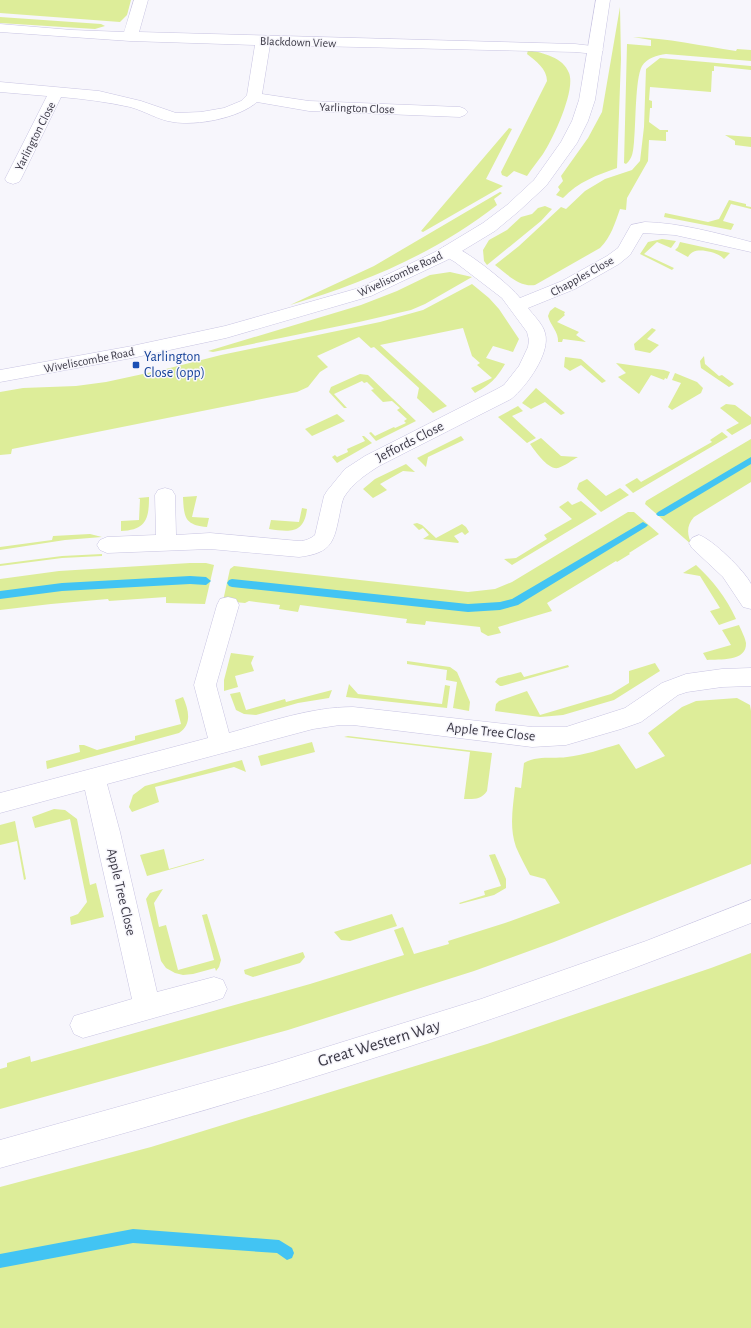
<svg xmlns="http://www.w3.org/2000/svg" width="751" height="1328" font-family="'Alegreya Sans',sans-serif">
	<rect width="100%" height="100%" fill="#f7f6fc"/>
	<g fill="#dded99">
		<path d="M0,0H131L127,15L120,22L0,13Z"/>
		<path d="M620,7L621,59L617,168C597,175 578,182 563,198L556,195L560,190L558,187L563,181L561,176L588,138L602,112Z"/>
		<path d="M0,17L101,24L105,26L95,29L0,23Z"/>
		<path d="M633,37C667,38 702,46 736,51L737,49L751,50V61L666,54C657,55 647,58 642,66C635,79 636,124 634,142C633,151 633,158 626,164L624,163L627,44L651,46V40Z"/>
		<path d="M528,50C543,53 563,57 569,73C576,90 553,139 543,154C538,161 532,168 527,176L514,171L507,177L502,175L501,172L547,81C547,69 536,61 527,54Z"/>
		<path d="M660,58L751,66V70L714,66V71H712L711,92L650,87L649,100L652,101V108H650L649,122L660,130H668V132H666V141L649,140L648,161L627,198L626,210L620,209C615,223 611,237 600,248L535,285C519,287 508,275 495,265L519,246L561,207L566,209L585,191L605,179L632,170L640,161L644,127L646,69Z"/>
		<path d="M509,128L512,129L486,179L503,186L423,232L421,231Z"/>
		<path d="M725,135L751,137V147L735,145V141Z"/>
		<path d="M500,192L502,193L494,199L497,205C436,253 364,283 290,305L374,266Z"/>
		<path d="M729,200L746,204V206L751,207V209L731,204L723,221L734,224L731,230L664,217L665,213L708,222L719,219Z"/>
		<path d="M545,206L552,209L541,221L487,265L484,261L483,250L489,240L507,230L521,217L532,214L538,208Z"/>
		<path d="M662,239L676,241L671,248L657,242L644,254L674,268L672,270L640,254L648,242Z"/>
		<path d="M680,242L730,253L724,259C719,253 701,248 693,252C691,253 689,255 688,257L675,250L678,247Z"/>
		<path d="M450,272L472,277L425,304L411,310L359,322L213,352L208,351L361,305L397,291L430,275Z"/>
		<path d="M472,284L489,298L499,309L519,339L513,352L493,346L486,358L505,364C496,379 491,384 475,393L471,388L492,378L477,365L480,363L472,356L463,328L380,345L447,406L433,413L417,398L419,388L374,347L371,348L359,337L317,356L328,367L320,372L308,387L297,392L12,449L11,454L0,455V392L23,388L76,386L106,382L166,369L221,355L380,322L423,310Z"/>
		<path d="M555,307L565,312L564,314L565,315L557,322L579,332L576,335L586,342L563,339L562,342H558C559,332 550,325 548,316L550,311Z"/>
		<path d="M652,328L656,330L647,339L659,345L650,353L635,350L634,344Z"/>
		<path d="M704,356L705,364L719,376L722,375L734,384L729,387L701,368L700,361Z"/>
		<path d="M565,357L581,359L606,381L602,383L581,365L570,371L564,367Z"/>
		<path d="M616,363L664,370L670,372L667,379L665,378L664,380L651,375L639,394L618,377L626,373Z"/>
		<path d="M675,373L697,382L703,388L701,393L672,410L668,407L681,383L672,380Z"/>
		<path d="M360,374L368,375L416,421L376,441L369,433L371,432L375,436L394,427L395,428L406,423L404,421L407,419L397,410L400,408L392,401L383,402L371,390L374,389L367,382L364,383L362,381L334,394L347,408H344L329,392L331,387Z"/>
		<path d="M536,388L565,413L561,415L545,402L531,409L522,403Z"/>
		<path d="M726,404L735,405L751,417V424L732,435L726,430L739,423L720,408Z"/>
		<path d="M518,406L523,411L512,416L536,438L527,443L498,417Z"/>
		<path d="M337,414L345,421L312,436L305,429Z"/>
		<path d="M722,432L728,437L633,493L625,485L637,478L641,482L712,442L710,440Z"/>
		<path d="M362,436H364L372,443L337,463L332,457L335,455L337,457L348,452L347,449L365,441Z"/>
		<path d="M461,436L464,440L428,457L426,467L417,458Z"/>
		<path d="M541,438L561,456L578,457C572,460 565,466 558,468C548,470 535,451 530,444Z"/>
		<path d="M751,439V482L694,517C686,526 687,535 692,545L645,504L646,501Z"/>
		<path d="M406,464L415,472L403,471L380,484L387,490L373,498L363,489L375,479Z"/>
		<path d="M587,479L606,496L620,488L629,495L601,512L577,489L579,483Z"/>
		<path d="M197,496L192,517L209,518L207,527C185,525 184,518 183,497Z"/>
		<path d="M149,497C149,519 146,530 121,531V521L139,520L140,499L138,498Z"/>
		<path d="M568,501L572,505L581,501L597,514L512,565L504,559L516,558L547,539L544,535L572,519L559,507Z"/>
		<path d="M302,508L307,509C304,534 290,532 269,529L271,520L299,522Z"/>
		<path d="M628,512H634L659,534L629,553L630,554L617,562L616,561L547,603L552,611L498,627L501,633L488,636L481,632L480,627L426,621L425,625L406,623L407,619L300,605L298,612L279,609L280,605L249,601L245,603L223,601L230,569L234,566L468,592L495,589L512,582Z"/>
		<path d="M417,523L422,525L436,538L462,524L466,527L469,532L465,535L462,532L454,536L459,542L458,543L423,539L429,535L423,528L419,530L413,524Z"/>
		<path d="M90,534L102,537L65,540L0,550V547L52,540L53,536Z"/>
		<path d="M102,554V556L62,558L0,566V564L62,556Z"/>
		<path d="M190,563H206L214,565L205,604L166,603V597L109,601L108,599L51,604L0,610V579L59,571Z"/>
		<path d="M696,565C713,581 726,597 736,619L719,625L710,611L720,608L700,576L683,573Z"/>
		<path d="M739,625C741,630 745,637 746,643C747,662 719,659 707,660L703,653L731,645L722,630Z"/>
		<path d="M231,653L254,656L251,663L254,671L235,676L238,687L224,691V680Z"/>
		<path d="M407,661L450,667L457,672L470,702L469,711L453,708L457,682L446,680L447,670L407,664Z"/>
		<path d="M655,663L660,671L614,700L563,715L540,717L495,711L496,704L499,701L527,691L540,715L611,694L629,683V671Z"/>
		<path d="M568,665L569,667L502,686H500L495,682L498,678L521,672L524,677Z"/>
		<path d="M349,684L358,694L442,704L445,685L450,686L447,708L346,697Z"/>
		<path d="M332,690L329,698L298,703L256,715L244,714L236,710L230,694L240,692L246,710L285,699L286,702Z"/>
		<path d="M183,697C189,711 192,724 179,733L47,769L46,761L80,752L79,745H84L97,750L135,740V736L181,724L175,700Z"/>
		<path d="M737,698L750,705L751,711V864L554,942L474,971L288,1030L0,1109V1069L7,1067V1063L30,1056L31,1062L310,984L404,955L394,930L403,927L414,954L449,944L448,941L505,923L560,903L545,879L530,875C525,866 520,856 516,847C509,827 513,807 515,787L521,788L524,763C537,755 553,759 567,757C585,755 602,749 619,744L636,769L665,756L648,733L682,707L696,701Z"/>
		<path d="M348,736L492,753L487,791C481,800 474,799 464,799L470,752L344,737Z"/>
		<path d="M312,742L315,752L261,766L258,756Z"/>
		<path d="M242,760L246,772L234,767L155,787L159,802L132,812L129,807L133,795L145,786Z"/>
		<path d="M54,809L65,810L77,819L90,885L96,883L104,917L71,925L70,917L78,914L87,902L70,819L35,828L32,817Z"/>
		<path d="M15,821L26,879L24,880L17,841L0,845V825Z"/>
		<path d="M164,849L169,869L204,859V860L147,876L140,855Z"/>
		<path d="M495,854L506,879V888L494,895L460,904L459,903L485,895L484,891L501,886L489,855Z"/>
		<path d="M163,889L154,903L159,927L166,925L178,970L214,960L202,915L207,914L221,960L219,967L216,971L215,968L193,974L183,975L175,973L166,968L161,961L146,899L150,893Z"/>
		<path d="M392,914L397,926L350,941L341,940L334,932Z"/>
		<path d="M303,952L305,957L300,963L253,977L245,974L244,970Z"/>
		<path d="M751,953V1328H0V1187L151,1147L487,1044L711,968Z"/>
	</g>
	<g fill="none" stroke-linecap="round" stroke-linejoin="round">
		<g fill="#42c4f3" fill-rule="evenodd">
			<path d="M751,457V464L664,516H658L656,514L658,512Z"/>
			<path d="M643,522L648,525L646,527L518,605L500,610L468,612L232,587L229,586L227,583L229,580L232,579L468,604L500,602L512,599Z"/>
			<path d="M190,576L206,577L211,581L206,585L190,584L62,591L0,599V591L62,583Z"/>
			<path d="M133,1229L279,1240L292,1248L294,1253L292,1258L287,1260L277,1253L133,1243L0,1268V1254Z"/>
		</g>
		<defs>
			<g id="minor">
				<path d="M134,0H148L139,32L575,44L601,47L603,50L601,53L596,54L575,52L270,45L262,94L309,101L460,107L465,109L468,112L465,115L460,117L309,111L257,102C239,118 197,126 173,122C158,120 145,111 130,107C107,102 85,99 61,97L21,179L19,182L13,184L7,182L5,179L47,96L0,92V82L99,91L141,101L176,113L201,112L224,108L241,101L247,95L255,45L130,41L0,32V24L72,30L124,32Z"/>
				<path d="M645,222C681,223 716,233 751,242V252L675,235L643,233L630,255L619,264L575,289L528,308C533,315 543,324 545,333C551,353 526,387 511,399L379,466C365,475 353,483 344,497C342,501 341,507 340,512C334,541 333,553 299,557L210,549L107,553L100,550L97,545L100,540L107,537L156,535L155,495L158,490L165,488L172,490L175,495L176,535L210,533L299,541C305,541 310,539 315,535L324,496L327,491L345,469L365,456L497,389L504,385L519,366L528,347L529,340L527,332L502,298L455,262L443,255L440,251L443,247C448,246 451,246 455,247C471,254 510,285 520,298L562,281L607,256L618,248L631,225Z"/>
				<path d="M699,535C712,539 745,571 751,584C751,591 751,602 751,609L743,607L723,577L692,548L689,543L692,538Z"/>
				<path d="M228,597L236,599L239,605L216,685L229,733C269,722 311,707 353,707L532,727H566L625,708L662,683L686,674L722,669L751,668V686L722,687L687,692L678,695L641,722L621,729L566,745L532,747L353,725H340L313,729L107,784L120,832L157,992L214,977L223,980L227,989L223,998L214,1001L83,1038L74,1034L70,1025L74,1016L132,999L85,790L0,813V793L208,738L194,685L217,605L220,599Z"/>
				<path d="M751,900V923C595,985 436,1040 275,1089C184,1117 92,1142 0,1168V1140L275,1063L481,999L646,941Z"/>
			</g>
			<path id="major" d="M596,0H610L595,100L588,121L577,143L546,186L519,211L495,231L447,260L371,296L226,338L132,358L0,382V370L132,346L225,326L359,288L435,252L483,223L507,205L534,180L561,142L572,121L579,100Z"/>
		</defs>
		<use href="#minor" stroke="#c8c4e2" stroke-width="1"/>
		<use href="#major" stroke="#c8c4e2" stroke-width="1"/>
		<use href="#minor" fill="#fff" fill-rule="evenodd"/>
		<use href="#major" fill="#fff" fill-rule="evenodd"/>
	</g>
	<rect fill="#1a4fb4" stroke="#f7f6fc" stroke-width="1.5" x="132" y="361" width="8" height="8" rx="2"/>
	<g text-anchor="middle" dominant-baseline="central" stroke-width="3" stroke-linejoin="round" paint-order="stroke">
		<g font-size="12" fill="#3b3945" stroke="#f7f6fc">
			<text transform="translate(298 42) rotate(2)">Blackdown View</text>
			<text transform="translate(357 108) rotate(2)">Yarlington Close</text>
			<text transform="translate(35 136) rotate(-63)">Yarlington Close</text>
			<text transform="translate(400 274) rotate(-25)">Wiveliscombe Road</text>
			<text transform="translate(582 276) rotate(-29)">Chapples Close</text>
			<text transform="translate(89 360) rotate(-11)">Wiveliscombe Road</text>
		</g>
		<g font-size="14" fill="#164399" stroke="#f7f6fc" text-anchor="start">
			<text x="144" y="357">Yarlington<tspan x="144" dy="16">Close (opp)</tspan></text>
		</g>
		<g font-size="14" fill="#3b3945" stroke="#f7f6fc">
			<text transform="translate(410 442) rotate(-27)">Jeffords Close</text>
			<text transform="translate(491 732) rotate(6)">Apple Tree Close</text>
			<text transform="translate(121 892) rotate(77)">Apple Tree Close</text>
		</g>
		<g font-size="17" fill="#3b3945" stroke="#f7f6fc">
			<text transform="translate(379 1043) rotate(-17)">Great Western Way</text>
		</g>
	</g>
</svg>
